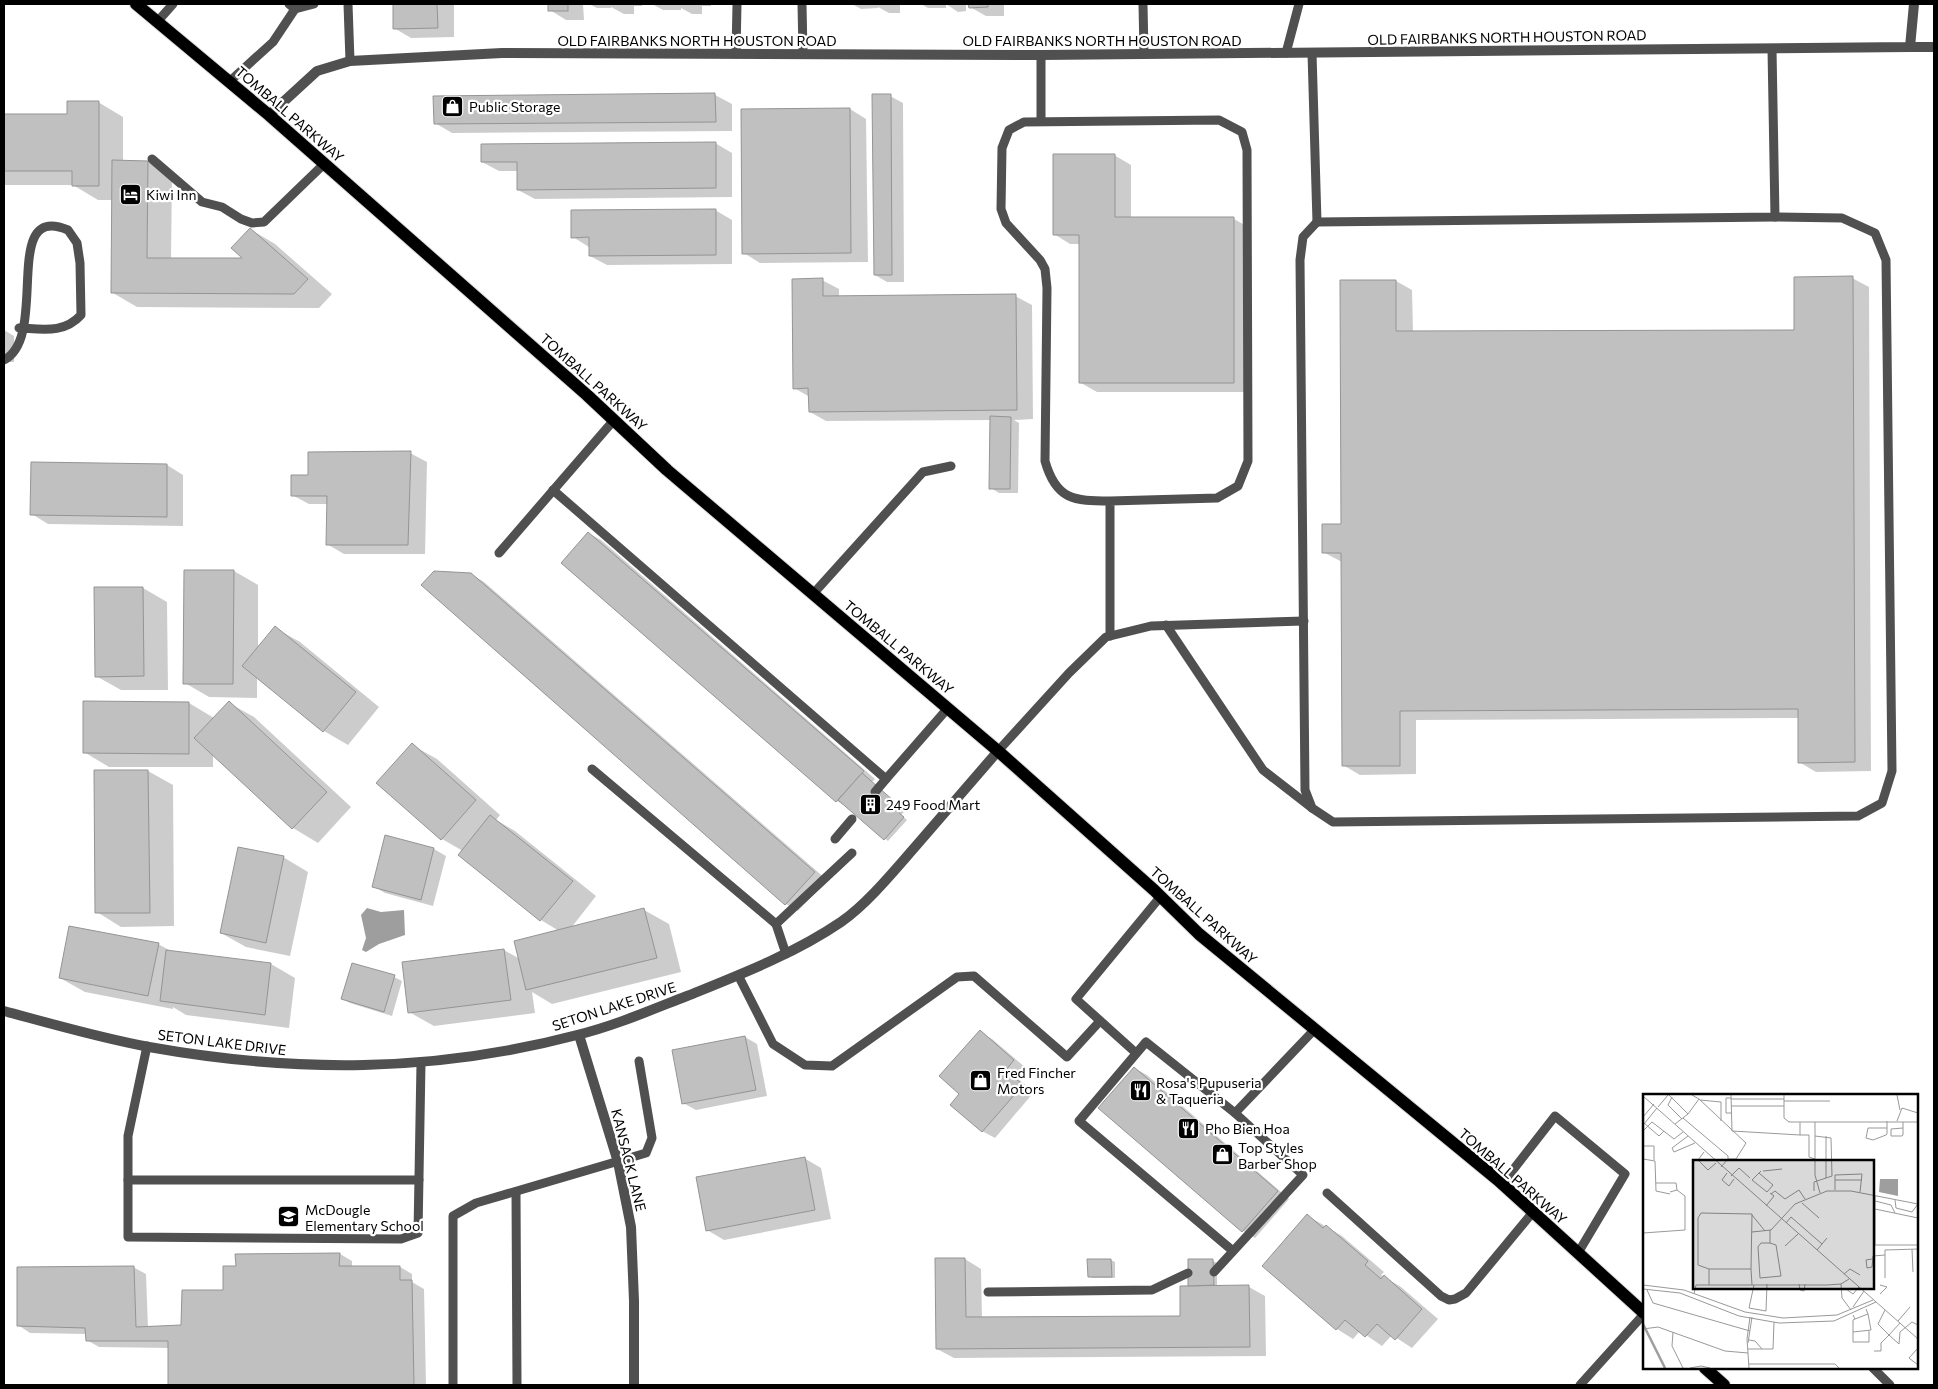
<svg xmlns="http://www.w3.org/2000/svg" width="1938" height="1389" font-family="Commissioner,sans-serif">
	<rect width="100%" height="100%" fill="#fff"/>
	<path fill="#9e9e9e" d="M367,908L381,912L404,910L405,935L379,944L366,952L362,950L366,938L361,915Z"/>
	<g fill="#0003">
		<path d="M394,4H454V37L411,38L394,28Z"/>
		<path d="M549,4H583L584,20H566L550,10Z"/>
		<path d="M589,4H642V6H634V14H624L611,7V8H597Z"/>
		<path d="M652,4H711V6H702V14H692L681,8V10H663Z"/>
		<path d="M852,4H908H900V13H889L878,7V8L861,9Z"/>
		<path d="M921,4H966V11L958,12L946,4V8H928Z"/>
		<path d="M970,4H1004V16H986L970,7Z"/>
		<path d="M715,95L732,104V131L452,133L435,123Z"/>
		<path d="M890,96L903,103L904,282H887L875,275Z"/>
		<path d="M98,102L123,117V161L148,162L172,176L171,259L245,260L250,229L275,244L332,294L319,308L137,307L113,293V200H98L73,185H4V115H68Z"/>
		<path d="M850,109L866,119L868,262L760,263L744,253Z"/>
		<path d="M715,143L732,153V197L535,199L518,190V171H499L482,162Z"/>
		<path d="M1114,155L1131,165V219H1234L1250,228V392H1097L1081,383V244H1070L1054,234Z"/>
		<path d="M715,210L732,220V264L607,265L590,256L589,247L573,237Z"/>
		<path d="M1852,278L1869,287L1871,771L1816,772L1799,762V718L1416,720V774L1360,775L1343,765L1342,562L1323,552L1342,525L1396,281L1412,290L1413,332L1796,331Z"/>
		<path d="M822,280L839,289V297L1015,296L1032,305L1033,419L1014,420L1019,423L1018,493H999L991,488L992,420L826,421L810,412V397L794,388Z"/>
		<path d="M4,330L14,336V362H4Z"/>
		<path d="M410,453L427,462L425,554H344L327,544L328,504H309L292,495L309,476Z"/>
		<path d="M167,465L183,475V526L48,524L32,514Z"/>
		<path d="M588,533L601,540L875,779L872,782L905,811L901,815L907,820L888,841L849,808L837,801L840,800Z"/>
		<path d="M234,571L258,585V650L275,628L300,642L379,707L348,745L324,731L257,677V698L209,697L185,683Z"/>
		<path d="M471,574L484,582L827,880L798,911L786,904Z"/>
		<path d="M143,588L167,602L168,690H121L96,676Z"/>
		<path d="M189,703L214,718L229,703L254,717L351,807L318,843L293,828L213,754V767H109L84,752Z"/>
		<path d="M412,745L437,759L500,815L496,820L515,831L596,896L571,928L644,910L669,924L681,972L552,1004L532,992L535,1013L434,1026L409,1012L403,963L504,950L520,959L559,931L541,920L460,855L463,851L442,839Z"/>
		<path d="M95,771H148L173,785L174,926L121,927L97,912Z"/>
		<path d="M434,849L446,856L433,906L385,893L373,886Z"/>
		<path d="M283,857L308,872L290,956L246,947L221,933Z"/>
		<path d="M158,944L171,951L271,964L295,978L289,1028L186,1015L173,1007V1009L85,992L60,978Z"/>
		<path d="M394,977L402,981L392,1016L350,1003L343,999Z"/>
		<path d="M980,1032L992,1039L1026,1068L1017,1078L1034,1092L995,1138L982,1131L961,1093Z"/>
		<path d="M745,1037L757,1044L767,1096L696,1110L683,1103Z"/>
		<path d="M1134,1068L1147,1075L1289,1199L1255,1238L1243,1231Z"/>
		<path d="M804,1158L821,1168L831,1219L724,1240L707,1230Z"/>
		<path d="M1308,1216L1342,1236L1384,1272L1381,1275L1401,1287L1438,1319L1412,1348L1392,1335L1382,1346L1360,1331L1353,1339L1337,1329L1264,1266Z"/>
		<path d="M340,1254L352,1261V1267H400L412,1274V1282L424,1289L426,1385H169V1348L99,1347L87,1340V1334L30,1333L18,1325L133,1267L146,1274L148,1328L183,1326L224,1291Z"/>
		<path d="M965,1259L981,1269L982,1319L1182,1317L1190,1287L1213,1261L1217,1263V1287H1249L1265,1296L1266,1356L954,1358L937,1349Z"/>
		<path d="M1111,1260L1115,1262V1278H1092L1089,1276Z"/>
	</g>
	<g fill="#c0c0c0" stroke="#949494">
		<path d="M393,4H437L438,28L393,29Z"/>
		<rect x="548" y="4" width="20" height="7"/>
		<path d="M968,4H988V7L969,8Z"/>
		<path d="M715,93L716,122L434,124L433,96Z"/>
		<path d="M872,94H891L892,275H874Z"/>
		<path d="M67,101H99V186H72V171H4V114H67Z"/>
		<path d="M850,108L851,253L742,254L741,109Z"/>
		<path d="M716,142V188L517,190V162H481V144Z"/>
		<path d="M1053,154H1115V217H1234V383H1079V235H1053Z"/>
		<path d="M112,160L148,161L147,258H242L231,248L250,228L308,279L294,294L111,293Z"/>
		<path d="M716,209V255L589,256V237L571,238V210Z"/>
		<path d="M1853,276L1855,762L1798,763V709L1400,711V766H1342L1341,553H1322V524H1341L1340,280H1396V331L1794,330V277Z"/>
		<path d="M823,278V296L1016,294L1017,410L809,412L808,388L793,389L792,279Z"/>
		<path d="M990,416L1011,417L1010,489H989Z"/>
		<path d="M411,451L408,545H326L327,496H291V475H308V452Z"/>
		<path d="M31,462L167,464V517L30,515Z"/>
		<path d="M588,532L864,771L836,802L561,563Z"/>
		<path d="M184,570H234L233,684H183Z"/>
		<path d="M434,571L471,573L815,872L785,905L421,585Z"/>
		<path d="M94,587H143L144,676L95,677Z"/>
		<path d="M275,626L356,692L323,732L242,666Z"/>
		<path d="M83,701L189,702V754L83,753Z"/>
		<path d="M229,701L327,792L292,829L194,738Z"/>
		<path d="M412,743L476,800L441,840L376,783Z"/>
		<path d="M94,770H148L150,913H95Z"/>
		<path d="M862,773L902,808L899,813L904,817L884,840L838,800Z"/>
		<path d="M490,815L573,881L540,921L458,855Z"/>
		<path d="M385,835L434,848L421,900L372,887Z"/>
		<path d="M238,847L284,856L266,943L220,933Z"/>
		<path d="M644,908L657,958L526,990L514,941Z"/>
		<path d="M69,926L159,943L148,996L59,978Z"/>
		<path d="M504,949L511,1000L408,1013L402,962Z"/>
		<path d="M166,950L271,963L265,1015L160,1001Z"/>
		<path d="M352,963L395,975L384,1012L341,999Z"/>
		<path d="M980,1030L1014,1060L1006,1070L1023,1085L982,1132L950,1105L959,1094L939,1076Z"/>
		<path d="M745,1036L756,1090L682,1104L672,1050Z"/>
		<path d="M1134,1067L1278,1191L1242,1232L1098,1108Z"/>
		<path d="M805,1157L815,1210L706,1231L696,1177Z"/>
		<path d="M1307,1214L1323,1228L1326,1225L1368,1261L1365,1265L1381,1279L1384,1275L1422,1309L1395,1340L1377,1324L1365,1337L1345,1320L1336,1330L1262,1266Z"/>
		<path d="M340,1253L339,1266H400V1280H412L414,1385H168V1341H86L85,1328L17,1326V1267L134,1266L136,1327L181,1325L182,1290H223V1266H236L235,1254Z"/>
		<path d="M935,1258H965L966,1317L1180,1316V1286L1249,1285L1250,1347L936,1349Z"/>
		<path d="M1087,1259H1111L1112,1277H1088Z"/>
		<path d="M1188,1259H1213L1214,1285L1188,1286Z"/>
	</g>
	<g fill="none" stroke-linecap="round" stroke-linejoin="round">
		<defs>
			<g id="primary">
				<path d="M136,4L269,115L587,395L667,470L998,751L1154,890L1199,934L1498,1180L1644,1313"/>
				<path d="M1705,1368L1724,1385"/>
			</g>
		</defs>
		<use href="#primary" stroke="#dbdbdb" stroke-width="14"/>
		<g stroke="#505050" stroke-width="9">
			<path d="M289,4L295,9L314,4"/>
			<path d="M348,4L350,61"/>
			<path d="M802,4L803,54"/>
			<path d="M1143,4L1144,54"/>
			<path d="M157,22L173,4"/>
			<path d="M1286,53L1299,4"/>
			<path d="M1312,53L1317,222L1775,217L1772,49"/>
			<path d="M736,54L737,4"/>
			<path d="M1041,55V121"/>
			<path d="M230,81L273,42L295,9"/>
			<path d="M152,159L202,202L222,207L241,219L252,223L264,222L324,164"/>
			<path d="M1317,222L1303,237L1300,260L1305,790L1312,808L1333,822L1858,816L1882,803L1892,771L1886,260L1875,233L1842,218L1775,217"/>
			<path d="M4,360C50,337 0,201 68,230L77,243L80,263L81,315C64,334 42,329 19,328"/>
			<path d="M553,490L886,779L948,708"/>
			<path d="M1110,501C1074,501 1056,500 1045,461L1047,288L1045,269L1040,260L1006,223L1001,209L1002,148L1009,130L1024,122L1219,120L1242,132L1247,150L1248,461L1238,486L1217,498L1110,501V636"/>
			<path d="M499,553L614,420"/>
			<path d="M813,594L923,472L951,466"/>
			<path d="M1166,625L1263,770L1312,808"/>
			<path d="M998,751L1069,673L1106,637L1151,626L1304,621"/>
			<path d="M592,769L776,924"/>
			<path d="M875,792L886,779"/>
			<path d="M835,839L852,819"/>
			<path d="M786,954L776,924L852,853"/>
			<path d="M738,975L773,1044L805,1065L832,1066L957,977L974,976L1067,1057L1100,1021"/>
			<path d="M147,1046L128,1136V1237L401,1239L418,1233L421,1063"/>
			<path d="M1136,1053L1076,999L1161,896"/>
			<path d="M1235,1113L1315,1029"/>
			<path d="M128,1180H419"/>
			<path d="M1502,1184L1555,1116L1625,1174L1578,1253"/>
			<path d="M516,1192L517,1385"/>
			<path d="M1327,1193L1441,1296L1449,1300L1455,1299L1466,1293L1533,1212"/>
			<path d="M1214,1272L1303,1175L1235,1113L1146,1042L1079,1121L1233,1251"/>
			<path d="M988,1292L1152,1290L1188,1273"/>
			<path d="M1873,1368L1890,1385"/>
			<path d="M453,1385V1216L476,1203L646,1153L652,1138L639,1061"/>
			<path d="M1580,1385L1644,1314"/>
		</g>
		<g stroke="#505050" stroke-width="10">
			<path d="M1910,47H1934"/>
			<path d="M269,115L317,71L350,61L502,53L1041,55L1910,47L1914,4"/>
			<path d="M579,1035L618,1162L631,1227L634,1301V1385"/>
		</g>
		<path stroke="#505050" stroke-width="10" d="M4,1011C52,1024 100,1038 149,1047C295,1073 433,1073 577,1035C614,1026 651,1010 687,996C739,975 794,954 841,922C867,904 894,871 915,847C943,815 970,783 998,751"/>
		<use href="#primary" stroke="#000" stroke-width="12"/>
	</g>
	<defs>
		<symbol id="shop-square" viewBox="-11 -11 22 22"><rect x="-9" y="-9" width="18" height="18" rx="4" fill="#000" stroke="#fff"/><path d="M-5-2.5h2.3a2.7 3.5 0 0 1 5.4 0H5L5.5 6h-11ZM-1.5-2.5h3a1.5 2.3 0 0 0-3 0Z" fill="#fff"/></symbol>
		<symbol id="hotel-square" viewBox="-11 -11 22 22"><rect x="-9" y="-9" width="18" height="18" rx="4" fill="#000" stroke="#fff"/><path d="M-6-4.5h1.5V1H6V5H4.5V3h-9V5H-6ZM-4 0a1.8 1.8 0 1 1 3.6 0ZM.5 0V-2.5h3Q6-2.5 6 0Z" fill="#fff"/></symbol>
		<symbol id="building-square" viewBox="-11 -11 22 22"><rect x="-9" y="-9" width="18" height="18" rx="4" fill="#000" stroke="#fff"/><path d="M-4-6H4V6H1V3H-1V6H-4ZM-2.5-4.3h1.7v1.8h-1.7ZM.8-4.3h1.7v1.8H.8ZM-2.5-1h1.7V.8h-1.7ZM.8-1h1.7V.8H.8Z" fill="#fff"/></symbol>
		<symbol id="restaurant-square" viewBox="-11 -11 22 22"><rect x="-9" y="-9" width="18" height="18" rx="4" fill="#000" stroke="#fff"/><path d="M-5-6h1v4h1v-4h1v4h1v-4h1v5L-1.5 .5V6h-2V.5L-5-1ZM5-6V6H3V1.5H1.5Q1.5-4 5-6Z" fill="#fff"/></symbol>
		<symbol id="school-square" viewBox="-11 -11 22 22"><rect x="-9" y="-9" width="18" height="18" rx="4" fill="#000" stroke="#fff"/><path d="M0-5L7-2L0 1L-7-2ZM-4 1L0 2.5L4 1V4Q0 6-4 4Z" fill="#fff"/></symbol>
	</defs>
	<g fill-rule="evenodd">
		<use href="#shop-square" x="440" y="94" width="25" height="25"/>
		<use href="#hotel-square" x="118" y="182" width="25" height="25"/>
		<use href="#building-square" x="858" y="792" width="25" height="25"/>
		<use href="#shop-square" x="968" y="1068" width="25" height="25"/>
		<use href="#restaurant-square" x="1128" y="1078" width="25" height="25"/>
		<use href="#restaurant-square" x="1176" y="1116" width="25" height="25"/>
		<use href="#shop-square" x="1210" y="1142" width="25" height="25"/>
		<use href="#school-square" x="276" y="1204" width="25" height="25"/>
	</g>
	<g text-anchor="middle" dominant-baseline="central" stroke-width="4.5" stroke-linejoin="round" paint-order="stroke">
		<g font-size="14" fill="#000" stroke="#fff">
			<text transform="translate(1507 37) rotate(-1)">OLD FAIRBANKS NORTH HOUSTON ROAD</text>
			<text x="697" y="40">OLD FAIRBANKS NORTH HOUSTON ROAD</text>
			<text x="1102" y="40">OLD FAIRBANKS NORTH HOUSTON ROAD</text>
			<text transform="translate(290 114) rotate(41)">TOMBALL PARKWAY</text>
			<text transform="translate(594 382) rotate(42)">TOMBALL PARKWAY</text>
			<text transform="translate(899 647) rotate(40)">TOMBALL PARKWAY</text>
			<text transform="translate(1204 915) rotate(42)">TOMBALL PARKWAY</text>
			<text transform="translate(614 1006) rotate(-18)">SETON LAKE DRIVE</text>
			<text transform="translate(222 1042) rotate(7)">SETON LAKE DRIVE</text>
			<text transform="translate(629 1160) rotate(76)">KANSACK LANE</text>
			<text transform="translate(1513 1176) rotate(41)">TOMBALL PARKWAY</text>
		</g>
		<g font-size="14" fill="#000" stroke="#fff" text-anchor="start">
			<text x="469" y="106">Public Storage</text>
			<text x="146" y="194">Kiwi Inn</text>
			<text x="886" y="804">249 Food Mart</text>
			<text x="997" y="1072">Fred Fincher<tspan x="997" dy="16">Motors</tspan></text>
			<text x="1156" y="1082">Rosa's Pupuseria<tspan x="1156" dy="16">&amp; Taqueria</tspan></text>
			<text x="1205" y="1128">Pho Bien Hoa</text>
			<text x="1238" y="1147">Top Styles<tspan x="1238" dy="16">Barber Shop</tspan></text>
			<text x="305" y="1209">McDougle<tspan x="305" dy="16">Elementary School</tspan></text>
		</g>
	</g>
	<g transform="translate(1643 1094)">
		<rect width="275" height="275" fill="#fff"/>
		<path d="M237,85H255V102L236,98Z" fill="#9e9e9e"/>
		<path fill="none" stroke="#9e9e9e" stroke-width="2.5" d="M0,230L22,274"/>
		<path fill="none" stroke="#999" stroke-width="1" d="M26,1L45,20L32,30M88,1L89,37L157,41V28M141,1V24L146,28H275M254,1L257,16M0,2L275,245M29,3L25,11L39,25M88,4H83V19H88M56,5L103,49L93,65H85L78,73M88,5H141M57,6L78,8V27M141,7H187M88,12H141M15,13L25,1M45,20L56,5L49,1M0,23L11,10M40,24L85,62V65M254,27L259,14L275,19M172,28V81L177,99M1,29L16,42L21,37M1,30L14,14M244,34H225L223,44L230,46L243,41L244,40V27M260,34L248,35V42H259L260,41V28M0,37L9,28L31,45L40,38M157,41H166V63L172,65M45,42L29,54L31,58L52,49M183,42V84M0,52H11V66M61,58L55,66L65,76L73,69M0,65L12,67L13,97L27,100M120,77L139,75M84,79L79,86L86,92L91,85M116,79L130,91L124,98L109,86L118,77M88,82L96,74L107,84M192,86H219M13,89H33L34,96L27,98M192,96V81L219,80L217,98M171,97V88L189,82L188,44L172,42M128,100L132,97L142,105L156,96L162,105M232,102V151H275M252,106L253,114L269,118L275,110M232,107L248,111L252,119M159,109L176,124M123,112L131,102L127,99M232,115L275,124M109,121L122,137M143,129L148,123L179,150M127,136V149H118L115,153L117,184L138,182L133,151L127,149M109,138L128,136L152,110L184,97H208L275,110M0,139L42,136V102L34,96M142,152L155,140M269,155L270,178M174,156L184,144M229,165L223,166L224,174L229,173L230,162L242,161M66,175L55,171V124L58,119L109,120L108,175M201,180L207,175L217,181M242,184V156L275,155M156,190L157,196L161,197L162,190M198,190L199,204L208,216M0,191L41,196L102,218L140,224L194,221L230,206M66,191V175H108L109,191M111,191L106,214L123,217L124,190M237,191L244,193L237,200M0,195L37,199L96,222L136,229L191,227L233,208M4,196L10,209L107,237M198,196L203,195L210,200L216,193M51,200L53,191H184L198,190L206,185M210,213L221,197M210,221L212,225L225,220L223,215M212,225L210,226V248H226V237M255,227L267,213M257,229L246,241L256,250L257,238L269,228L275,231M0,235L15,233L82,257L105,259M30,238L29,252L40,274M210,238L228,236L225,220M106,246L112,247L119,255M105,249L109,223M275,254L266,264L275,271M105,255H130L131,228M231,257H238V249L246,241L235,230L242,216M106,270H192L196,274M47,274L58,272L67,274M106,274L104,245L107,223"/>
		<path fill="#000" fill-opacity="0.15" stroke="#000" stroke-width="2.5" d="M50,66H231V195H50Z"/>
		<rect width="275" height="275" fill="none" stroke="#000" stroke-width="2.5"/>
	</g>
	<rect width="1938" height="1389" fill="none" stroke="#000000" stroke-width="10"/>
</svg>
